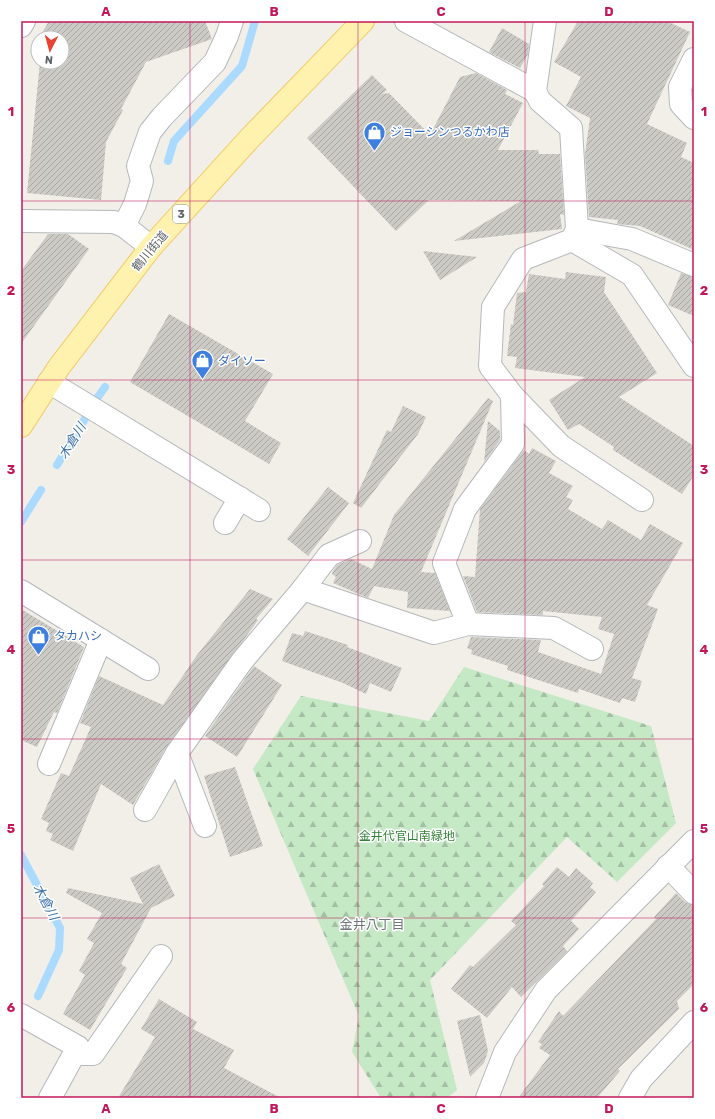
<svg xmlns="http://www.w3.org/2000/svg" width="715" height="1119" font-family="Rubik,'Noto Sans JP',sans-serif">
	<defs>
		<pattern id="forest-firs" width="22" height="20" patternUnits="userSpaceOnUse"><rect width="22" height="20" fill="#c5e8c5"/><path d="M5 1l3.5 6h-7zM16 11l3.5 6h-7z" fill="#a3c0a4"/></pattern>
		<pattern id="building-hatch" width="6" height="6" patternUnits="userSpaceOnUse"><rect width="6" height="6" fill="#cccac5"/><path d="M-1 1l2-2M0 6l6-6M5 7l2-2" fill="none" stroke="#a9a8a4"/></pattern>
	</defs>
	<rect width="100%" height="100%" fill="#f1efe8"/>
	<path fill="url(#forest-firs)" d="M464,667L651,726L676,823L617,882L567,837L430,980L457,1090L447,1098H381L352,1052L359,1016L253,769L301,696L429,721Z"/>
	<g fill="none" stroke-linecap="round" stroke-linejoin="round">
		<g stroke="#aadaff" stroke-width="8">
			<path d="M168,161L174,141L242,66L255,21"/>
			<path d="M98,397L105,387"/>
			<path d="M57,465L86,417"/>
			<path d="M21,522L41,490"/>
			<path d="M21,855L60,928L59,950L38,996"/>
		</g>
	</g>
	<g fill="url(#building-hatch)">
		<path d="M49,21H205L212,39L146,62L121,109L123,110L106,142L101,200L27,193L40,62H62V38H39Z"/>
		<path d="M578,21H667L690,32L647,124L687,143L681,157L694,163V251L691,250L692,249L640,226L617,224L618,220L589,217L585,154L590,118L566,106L581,77L554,62Z"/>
		<path d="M502,28L529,44L528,54L520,68L489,52Z"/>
		<path d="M38,39V57L30,52Z"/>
		<path d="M476,73L507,90L505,94L523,103L498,150H538L539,154H560L564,215L560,214L562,229L454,241L521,201L429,200L396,231L307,138L372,75L387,90L382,94L389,93L430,135L460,77Z"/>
		<path d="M48,234H68L89,249L21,344V271Z"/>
		<path d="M423,251L477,257L440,280Z"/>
		<path d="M566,272L606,277L604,292L657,373L619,397L694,446V475L682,494L613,450L614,447L579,424L568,430L549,400L585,377L515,368L517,357L507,356L511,324L513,325L517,293L526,292L529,274L565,279Z"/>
		<path d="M681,273L694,277V316L668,305Z"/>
		<path d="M169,314L273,374L245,421L281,443L269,464L130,382Z"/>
		<path d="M488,398L493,401L421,572L435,573L450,611L407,608L408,592L374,586L368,598L333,583L336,577L332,574L333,571L337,565L351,559L372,569L394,515Z"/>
		<path d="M403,406L426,417L418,434L361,508L353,503L387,430L391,432Z"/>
		<path d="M488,421L500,431V440L484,462Z"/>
		<path d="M532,448L556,461L549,473L573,486L566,497L573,500L568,509L602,529L608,520L641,540L650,524L683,543L647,605L658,609L632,678L642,681L635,702L622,698L620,703L579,689L578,693L507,670L508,666L471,654L472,650L467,648L471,637L541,640L538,652L601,674L614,634L598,629L602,617L543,611V615L477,612L463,576L475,577L480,509L524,450L529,454Z"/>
		<path d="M328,487L349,503L308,556L287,539Z"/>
		<path d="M250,589L273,599L256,619L258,620L167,746L133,805L101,784L73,851L50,840L53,834L46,831L49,823L41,819L61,773L69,776L91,727L80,723L99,676L163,705L197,655Z"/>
		<path d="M21,609L84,647L57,713L54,712L37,747L21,740Z"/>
		<path d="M305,631L348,645L347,647L402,668L391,692L370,683L366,694L343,683L282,661L292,633L303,636Z"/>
		<path d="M254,666L282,685L237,757L205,736Z"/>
		<path d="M235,767L263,846L230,857L204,776Z"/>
		<path d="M159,864L175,896L151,908L121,964L127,968L90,1030L63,1014L85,975L79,971L94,943L87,939L102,913L66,893L68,888L143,904L130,878Z"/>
		<path d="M557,867L569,877L576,868L593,883L590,887L596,892L571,921L579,929L563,946L567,951L521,997L512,987L487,1018L451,989L470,965L473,967L516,925L511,921L544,886L542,884Z"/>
		<path d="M676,893L685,902L694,905V984L677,1001L679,1009L618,1069L620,1071L597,1098H518L550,1055L539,1048L542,1044L538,1042L559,1011L563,1016L656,919L654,917Z"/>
		<path d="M159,999L197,1022L193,1029L234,1050L224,1068L281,1098H118L155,1037L141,1029Z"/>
		<path d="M480,1015L488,1051L484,1063L470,1077L457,1021Z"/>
	</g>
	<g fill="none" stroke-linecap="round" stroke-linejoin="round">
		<defs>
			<g id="minor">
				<path d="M406,21L535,91"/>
				<path d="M21,26L24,21"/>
				<path d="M694,59L680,87L681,104L694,118"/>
				<path d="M21,221L114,222L124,226L151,247"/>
				<path d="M124,226L135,204L142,181L138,166L150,132L162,117L215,62L227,36L232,21"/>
				<path d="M577,229L632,239L694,265"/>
				<path d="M572,240L632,275L694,366"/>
				<path d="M49,382L259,510"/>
				<path d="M512,395L561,446L642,500"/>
				<path d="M225,523L240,498"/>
				<path d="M303,589L434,633L468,624L554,628L592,649"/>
				<path d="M21,591L148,669"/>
				<path d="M468,624L444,563L465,509L513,444L512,395L490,366L493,307L523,259L572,240L577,229L571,128L540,101L535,91L545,21"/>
				<path d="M177,753L205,826"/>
				<path d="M49,764L101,640"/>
				<path d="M145,810L177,753L242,661L303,589L329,555L360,541"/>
				<path d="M668,866L694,893"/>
				<path d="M21,1015L78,1047L50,1098"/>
				<path d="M74,1054H93L161,956"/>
				<path d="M487,1098L505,1052L546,990L694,841"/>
				<path d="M630,1098L641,1079L694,1022"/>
			</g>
			<path id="major" d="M21,426L59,367L151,247L250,138L363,21"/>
		</defs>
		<use href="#minor" stroke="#b5b8bc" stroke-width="24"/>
		<use href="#major" stroke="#f2c960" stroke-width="24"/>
		<use href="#minor" stroke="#fff" stroke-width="22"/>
		<use href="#major" stroke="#fff2af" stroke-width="22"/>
	</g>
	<path fill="none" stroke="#c2185b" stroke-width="1" stroke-opacity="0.55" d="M190,21V1098M358,21V1098M525,21V1098M21,201H694M21,380H694M21,560H694M21,739H694M21,918H694"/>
	<defs>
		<symbol id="shop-pin" viewBox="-11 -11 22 30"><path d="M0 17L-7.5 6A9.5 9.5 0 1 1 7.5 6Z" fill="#3f7fe0" stroke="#fff"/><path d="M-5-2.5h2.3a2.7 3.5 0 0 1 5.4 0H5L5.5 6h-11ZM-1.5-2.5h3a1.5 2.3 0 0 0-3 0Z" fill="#fff"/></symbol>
	</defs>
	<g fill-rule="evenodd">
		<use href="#shop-pin" x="362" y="120" width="25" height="34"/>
		<use href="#shop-pin" x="190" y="348" width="25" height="34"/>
		<use href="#shop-pin" x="26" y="624" width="25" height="34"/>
	</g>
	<g text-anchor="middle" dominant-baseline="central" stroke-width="3" stroke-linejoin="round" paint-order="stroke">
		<rect fill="#fff" stroke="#8f9295" stroke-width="1" x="173" y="205" width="16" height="18" rx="3"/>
		<g font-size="11" font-weight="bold" fill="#5f6368">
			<text x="181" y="214">3</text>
		</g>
		<g font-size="12" fill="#366cbe" stroke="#fff" text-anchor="start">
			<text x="390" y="132">ジョーシンつるかわ店</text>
			<text x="218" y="361">ダイソー</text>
			<text x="54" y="636">タカハシ</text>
		</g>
		<g font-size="12" fill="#5f6368" stroke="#fff">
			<text transform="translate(150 251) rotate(-50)">鶴川街道</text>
		</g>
		<g font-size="12" fill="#348238" stroke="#fff">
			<text x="407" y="836">金井代官山南緑地</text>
		</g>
		<g font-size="13" font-style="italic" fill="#4174aa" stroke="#fff">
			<text transform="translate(72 441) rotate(-58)">木倉川</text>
			<text transform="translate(46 902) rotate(62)">木倉川</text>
		</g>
		<g font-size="13" fill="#70757a" stroke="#fff">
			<text x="372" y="924">金井八丁目</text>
		</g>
	</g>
	<rect width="715" height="1119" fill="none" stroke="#ffffff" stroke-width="44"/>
	<g transform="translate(50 50) rotate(186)"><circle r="19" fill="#ffffff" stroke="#bfc1c3"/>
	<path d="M0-3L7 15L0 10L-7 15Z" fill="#ea4335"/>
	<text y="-6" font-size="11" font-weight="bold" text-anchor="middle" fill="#5f6368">N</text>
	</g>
	<rect x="22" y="22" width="671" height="1075" fill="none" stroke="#c2185b" stroke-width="1.5"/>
	<g font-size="13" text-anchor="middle" font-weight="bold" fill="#c2185b">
		<text x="106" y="16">A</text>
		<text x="274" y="16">B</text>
		<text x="441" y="16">C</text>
		<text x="609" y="16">D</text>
		<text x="11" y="116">1</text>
		<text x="704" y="116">1</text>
		<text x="11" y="295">2</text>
		<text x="704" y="295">2</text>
		<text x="11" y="474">3</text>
		<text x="704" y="474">3</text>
		<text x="11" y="654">4</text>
		<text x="704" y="654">4</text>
		<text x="11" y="833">5</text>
		<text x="704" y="833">5</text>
		<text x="11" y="1012">6</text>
		<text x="704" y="1012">6</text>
		<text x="106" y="1113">A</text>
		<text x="274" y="1113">B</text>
		<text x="441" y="1113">C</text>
		<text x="609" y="1113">D</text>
	</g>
</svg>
